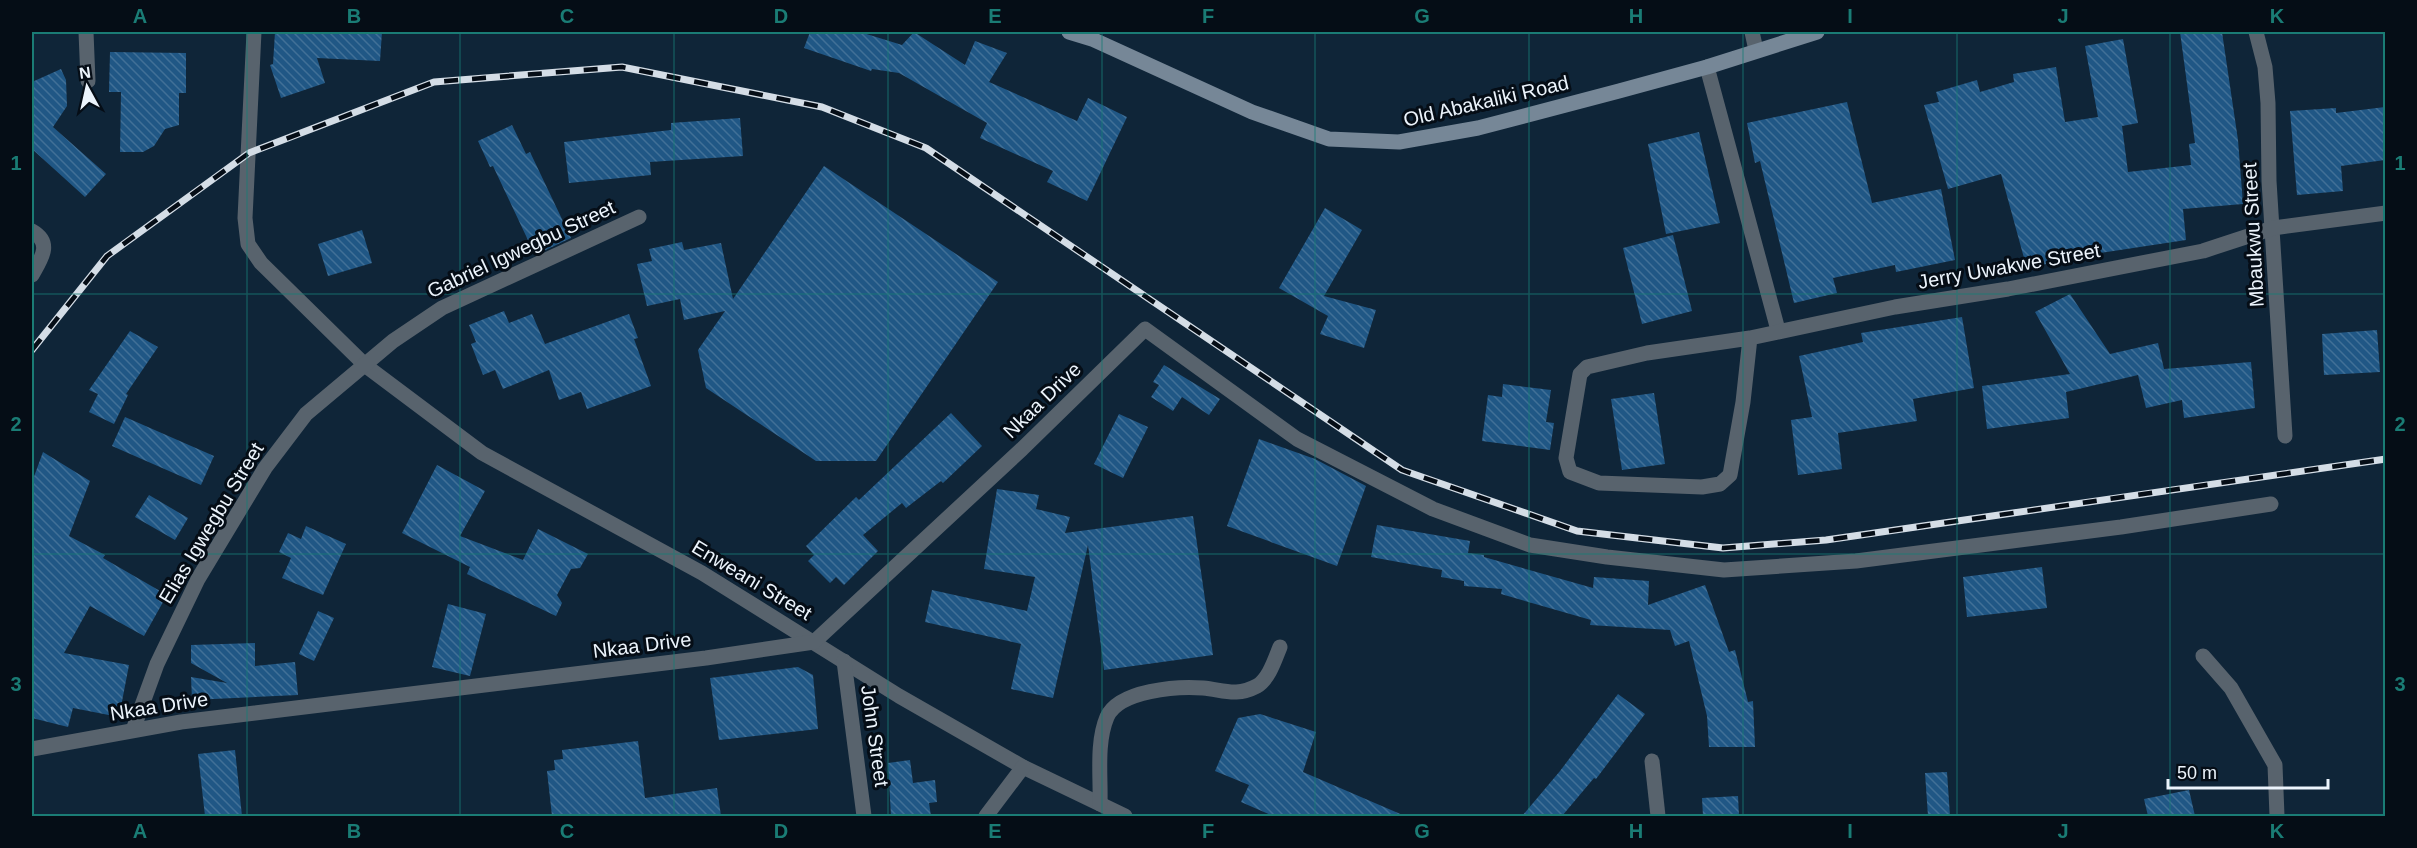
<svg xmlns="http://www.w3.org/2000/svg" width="2417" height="848" font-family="Arial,sans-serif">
	<defs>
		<pattern id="building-back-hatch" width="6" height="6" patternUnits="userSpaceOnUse" patternTransform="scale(1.5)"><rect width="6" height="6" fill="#205785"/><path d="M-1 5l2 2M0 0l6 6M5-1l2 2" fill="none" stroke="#417097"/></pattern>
	</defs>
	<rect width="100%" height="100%" fill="#0f2538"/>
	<g fill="url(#building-back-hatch)">
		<path d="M275,32H382L380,61L317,58L325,83L281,98L270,65L273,64Z"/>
		<path d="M810,32H860L902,45L914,32L965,65L975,41L1007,53L989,82L1077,121L1088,98L1127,117L1087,201L1047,182L1053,171L980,138L987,123L899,73L872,69L871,71L804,48Z"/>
		<path d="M2180,32H2222L2238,140L2243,204L2183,209L2186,240L2087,255V253L2049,261L2050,263L2027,269L2001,174L1948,189L1924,105L1939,102L1936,92L1977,80L1980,92L2014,82L2013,74L2056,67L2065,122L2098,117L2085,46L2123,39L2138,123L2122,126L2128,172L2191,165L2189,144L2195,143Z"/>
		<path d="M110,52L186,53V93H179V125L165,129L154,146L143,152H120L121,92H109Z"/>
		<path d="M61,69L66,80L67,106L53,127L106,174L85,197L32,149V82Z"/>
		<path d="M1847,102L1872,203L1941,189L1955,260L1896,272L1895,265L1833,278L1837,293L1794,303L1760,161L1755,163L1747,123Z"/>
		<path d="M2385,107V160L2341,166L2343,191L2297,195L2290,111L2336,108V113Z"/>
		<path d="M740,118L743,156L650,162L651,175L569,183L564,142L671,130V123Z"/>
		<path d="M512,125L526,154L530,152L571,238L535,255L493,166L490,167L478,141Z"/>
		<path d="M1699,132L1720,223L1666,234L1648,144Z"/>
		<path d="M824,166L998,282L876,461H816L706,388L698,350L725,311L684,320L680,299L647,306L637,264L652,261L649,249L682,242L684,250L721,243L733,299Z"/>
		<path d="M1325,208L1362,230L1324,296L1376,310L1364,348L1320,334L1328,316L1279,288Z"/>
		<path d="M362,230L372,263L328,276L318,244Z"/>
		<path d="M1673,235L1692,311L1642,324L1623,248Z"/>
		<path d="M2070,294L2110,354L2158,343L2164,369L2251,362L2255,408L2184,418L2182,400L2146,408L2138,375L2066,392L2069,418L1987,429L1982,386L2070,374L2035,312Z"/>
		<path d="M504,311L509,323L532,314L545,344L629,314L638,338L634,339L651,386L587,409L581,392L559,400L549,370L503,389L495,370L483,375L471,344L476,342L469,325Z"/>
		<path d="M1962,317L1974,388L1913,399L1917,421L1838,433L1842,469L1798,475L1791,420L1812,417L1799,356L1863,342L1861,333Z"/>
		<path d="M2377,330L2380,372L2324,375L2322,334Z"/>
		<path d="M130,331L158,347L126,394L128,395L114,424L89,412L98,394L89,390Z"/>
		<path d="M1164,365L1220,399L1209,415L1182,397L1173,411L1151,397L1159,385L1153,382Z"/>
		<path d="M1503,384L1551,390L1546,422L1554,423L1550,450L1482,441L1488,395L1502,397Z"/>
		<path d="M1654,393L1665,464L1622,470L1611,399Z"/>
		<path d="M951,413L982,446L943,483L941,481L906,508L902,503L863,535L878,551L844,585L836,577L830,583L808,561L814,555L806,546L856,497L859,500Z"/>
		<path d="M1119,414L1148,427L1123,478L1094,464Z"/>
		<path d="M125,417L214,456L201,485L112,446Z"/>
		<path d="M1259,439L1315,459L1366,486L1337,566L1227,526Z"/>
		<path d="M43,452L90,481L69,536L105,555L103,558L167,595L144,636L90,606L64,653L129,665L119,717L73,708L68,727L32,718V482Z"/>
		<path d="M437,465L485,491L460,536L523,560L538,529L588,554L580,568L571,569L557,595L562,603L556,616L467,574L470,567L402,533Z"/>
		<path d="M997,489L1039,495L1036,509L1070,517L1065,533L1193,516L1213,655L1104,670L1088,545L1053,698L1011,689L1021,644L925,622L932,590L1027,611L1035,577L984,569Z"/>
		<path d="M149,495L188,518L175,540L135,517Z"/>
		<path d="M1377,525L1470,541L1468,553L1484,555V557L1593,588L1594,577L1649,581L1648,605L1705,585L1729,652L1735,650L1748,702L1753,701L1755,747H1709L1707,716L1689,641L1675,646L1670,630L1590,625L1591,620L1501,594L1502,589L1464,586V581L1441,577L1442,570L1371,557Z"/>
		<path d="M306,526L346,544L323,595L282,578L291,558L279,552L288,533L301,539Z"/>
		<path d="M2042,567L2047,608L1967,617L1963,577Z"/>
		<path d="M448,604L486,614L470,676L432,667Z"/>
		<path d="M318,611L334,618L314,661L299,654Z"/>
		<path d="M255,643V666L295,662L298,695L192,700L191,677L227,683L191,663V645Z"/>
		<path d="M798,667L813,675L818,729L719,740L710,678Z"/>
		<path d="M1618,694L1645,714L1596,779L1594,778L1562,816H1522L1560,771Z"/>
		<path d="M1260,714L1316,732L1303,772L1405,816H1273L1241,802L1249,785L1215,771L1238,718Z"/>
		<path d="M638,741L645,798L717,788L721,816H552L547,771L555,770L554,760L563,759L562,750Z"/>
		<path d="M235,750L242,816H205L198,754Z"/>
		<path d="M910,760L913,783L935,780L937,802L929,803L931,816H891L888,763Z"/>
		<path d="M1947,772L1950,816H1928L1925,773Z"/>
		<path d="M2189,790L2195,816H2148L2144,799Z"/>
		<path d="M1738,796L1739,816H1703L1702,798Z"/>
	</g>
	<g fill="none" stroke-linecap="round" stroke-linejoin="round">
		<g stroke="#58636d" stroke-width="15">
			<path d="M86,32L88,81"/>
			<path d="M254,32L245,218L248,244L261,263L366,366L482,453L702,573L899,696L1023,767L1125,816"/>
			<path d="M1752,32L1756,50"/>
			<path d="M2256,32L2265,67L2268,103L2269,181L2285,436"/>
			<path d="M1707,67L1778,330"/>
			<path d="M32,231C53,243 41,259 32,275"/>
			<path d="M1750,338L1743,402L1730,475L1720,484L1702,487L1599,483L1570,472L1566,458L1580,374L1587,367L1647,353L1750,338L1895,307L2008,289L2203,251L2273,228L2386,213"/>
			<path d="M2203,656L2231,688L2275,765L2277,816"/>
			<path d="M844,661L864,816"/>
			<path d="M133,730L157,664L198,579L265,468L306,414L393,341L442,308L639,217"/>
			<path d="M32,749L181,722L706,658L814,642L1022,449L1145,329L1297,439L1433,509L1530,545L1607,557L1724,570L1856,561L2121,527L2271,504"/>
			<path d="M1652,761L1658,816"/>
			<path d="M1100,804C1101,777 1096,743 1107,717C1119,690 1178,686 1203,688C1224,690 1236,697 1257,686C1269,679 1275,659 1280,647"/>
			<path d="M986,816L1023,767"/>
		</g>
		<path stroke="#768797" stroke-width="15" d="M1069,32L1092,39L1252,112L1329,139L1399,142L1478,128L1619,91L1707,67L1817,32"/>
		<defs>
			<path id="rail" d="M32,350L107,256L249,153L434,82L622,67L822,107L926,148L1402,470L1577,531L1723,548L1826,540L2386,459"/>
		</defs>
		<use href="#rail" stroke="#d4dde6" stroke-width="7"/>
		<use href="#rail" stroke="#050d16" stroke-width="4.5" stroke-dasharray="14" stroke-linecap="butt"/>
	</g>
	<path fill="none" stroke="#1a7c75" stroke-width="1.5" stroke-opacity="0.55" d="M247,32V816M460,32V816M674,32V816M888,32V816M1102,32V816M1315,32V816M1529,32V816M1743,32V816M1957,32V816M2170,32V816M32,294H2386M32,554H2386"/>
	<g text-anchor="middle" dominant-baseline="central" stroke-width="6" stroke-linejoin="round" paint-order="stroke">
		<g font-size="20" fill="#ecf4fc" stroke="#050d16">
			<text transform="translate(1486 101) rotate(-13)">Old Abakaliki Road</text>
			<text transform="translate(2253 235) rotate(-93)">Mbaukwu Street</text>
			<text transform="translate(521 249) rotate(-25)">Gabriel Igwegbu Street</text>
			<text transform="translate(2009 266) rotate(-10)">Jerry Uwakwe Street</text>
			<text transform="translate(1042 400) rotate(-44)">Nkaa Drive</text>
			<text transform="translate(211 523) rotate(-59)">Elias Igwegbu Street</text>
			<text transform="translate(752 580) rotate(31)">Enweani Street</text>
			<text transform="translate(642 645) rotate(-7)">Nkaa Drive</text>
			<text transform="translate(159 706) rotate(-9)">Nkaa Drive</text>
			<text transform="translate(875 736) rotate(82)">John Street</text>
		</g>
	</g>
	<rect width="2417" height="848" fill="none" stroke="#050d16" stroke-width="66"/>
	<g transform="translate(87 87) rotate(352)" stroke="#050d16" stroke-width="4.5" paint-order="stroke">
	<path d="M0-4.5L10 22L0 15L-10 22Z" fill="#ecf4fc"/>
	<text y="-9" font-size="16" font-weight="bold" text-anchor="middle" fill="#ecf4fc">N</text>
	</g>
	<path d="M2168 779v9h160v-9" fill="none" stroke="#ecf4fc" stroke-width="3"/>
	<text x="2177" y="779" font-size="18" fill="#ecf4fc" stroke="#050d16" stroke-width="4.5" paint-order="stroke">50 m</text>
	<rect x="33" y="33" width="2351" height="782" fill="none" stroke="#1a7c75" stroke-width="2"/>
	<g font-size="20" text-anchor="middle" font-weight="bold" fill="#1a7c75">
		<text x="140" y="23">A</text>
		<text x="354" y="23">B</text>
		<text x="567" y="23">C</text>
		<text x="781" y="23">D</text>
		<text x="995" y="23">E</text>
		<text x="1208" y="23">F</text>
		<text x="1422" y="23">G</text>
		<text x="1636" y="23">H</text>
		<text x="1850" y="23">I</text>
		<text x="2063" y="23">J</text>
		<text x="2277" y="23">K</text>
		<text x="16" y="170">1</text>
		<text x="2400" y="170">1</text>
		<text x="16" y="431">2</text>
		<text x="2400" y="431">2</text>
		<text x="16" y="691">3</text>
		<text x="2400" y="691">3</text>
		<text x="140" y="838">A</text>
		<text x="354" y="838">B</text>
		<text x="567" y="838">C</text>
		<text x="781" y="838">D</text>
		<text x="995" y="838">E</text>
		<text x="1208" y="838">F</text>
		<text x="1422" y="838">G</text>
		<text x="1636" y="838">H</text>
		<text x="1850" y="838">I</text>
		<text x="2063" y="838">J</text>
		<text x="2277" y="838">K</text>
	</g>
</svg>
